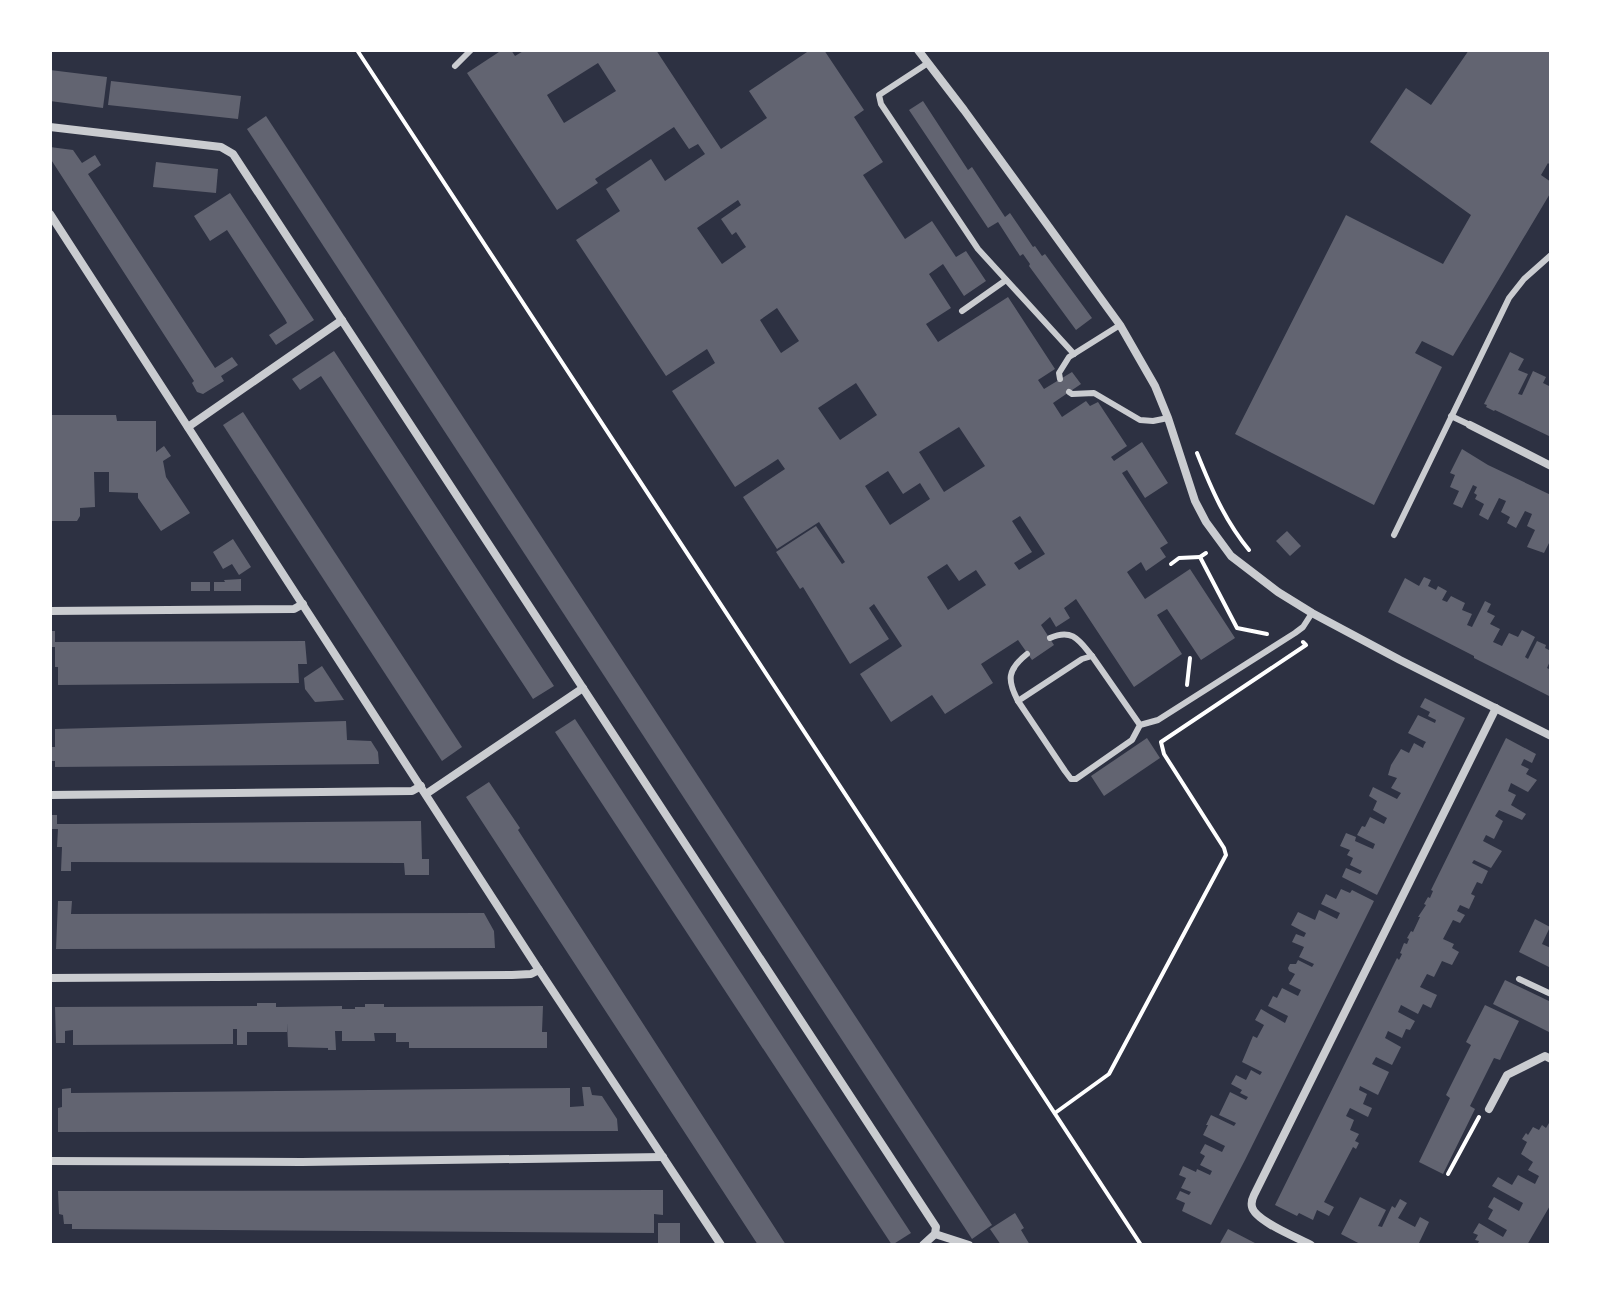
<svg xmlns="http://www.w3.org/2000/svg" width="1601" height="1295" font-family="'Noto Sans',sans-serif">
	<rect width="100%" height="100%" fill="#2d3142"/>
	<g fill="#626471" fill-rule="evenodd">
		<path d="M502,50H511L515,56L525,50H656L721,149L767,118L749,91L810,50H824L864,110L854,117L883,162L863,175L905,239L932,221L956,257L966,251L986,281L964,296L943,264L929,274L951,308L926,324L938,342L1008,297L1055,369L1038,380L1044,389L1072,372L1081,384L1053,403L1062,417L1086,401L1090,406L1098,402L1127,446L1111,457L1114,461L1142,442L1168,483L1145,498L1127,470L1122,473L1168,543L1160,548L1166,557L1146,571L1141,562L1127,572L1145,599L1190,569L1235,638L1201,660L1167,609L1157,615L1182,654L1134,687L1076,599L1064,608L1070,618L1056,627L1050,617L1041,625L1054,645L1032,660L1018,640L981,664L993,683L945,714L932,695L891,722L860,674L902,646L874,604L869,608L889,639L850,664L803,587L800,589L776,552L816,526L842,564L845,562L819,522L777,549L743,497L785,469L778,459L735,487L672,391L715,363L707,349L666,376L576,240L620,211L606,189L651,159L665,181L705,154L698,144L689,149L674,127L595,179L598,183L557,210L467,73ZM598,63L616,91L564,123L547,95ZM738,200L741,205L721,219L732,235L736,232L746,247L722,264L697,228ZM777,308L799,341L781,353L760,320ZM856,383L877,415L840,440L818,408ZM959,427L985,466L944,492L919,452ZM888,471L903,494L920,483L930,499L890,525L865,486ZM1020,516L1045,554L1019,570L1014,563L1032,552L1012,521ZM947,564L959,581L976,570L986,585L948,610L927,577Z"/>
		<path d="M1469,50H1551V166L1548,163L1541,175L1551,182V192L1453,356L1422,341L1415,353L1442,367L1374,505L1235,434L1346,215L1443,264L1471,215L1370,142L1406,88L1431,105Z"/>
		<path d="M50,70L107,77L103,108L50,101Z"/>
		<path d="M111,81L241,96L238,119L108,105Z"/>
		<path d="M923,101L968,170L972,167L1005,217L1010,213L1033,247L1035,246L1042,256L1045,254L1092,318L1076,330L1029,266L1030,264L1023,254L1020,256L998,222L988,228L909,110Z"/>
		<path d="M266,116L992,1225L972,1239L247,129Z"/>
		<path d="M50,147L73,150L82,163L95,155L101,165L88,174L215,368L232,357L238,365L221,376L224,381L203,394L197,392L192,383L194,381L50,158Z"/>
		<path d="M156,162L218,169L216,193L153,187Z"/>
		<path d="M230,193L314,320L276,345L269,335L287,323L285,319L227,230L210,241L194,216Z"/>
		<path d="M334,351L554,686L533,699L321,376L300,390L292,379Z"/>
		<path d="M1510,352L1524,359L1518,370L1528,374L1518,394L1522,395L1533,371L1546,377L1543,383L1551,387V437L1495,410L1494,411L1486,407L1487,405L1484,404Z"/>
		<path d="M243,412L462,747L442,761L223,425Z"/>
		<path d="M50,415H116L117,421H156V452L164,446L171,456L163,461L166,477L190,513L161,531L138,498V493L109,492V472H94L95,507L80,508V516L77,521H50Z"/>
		<path d="M1462,449L1488,465L1551,495V539L1544,553L1527,547L1535,530L1527,526L1532,514L1525,511L1516,528L1507,523L1510,517L1501,512L1506,501L1499,498L1488,520L1479,515L1484,504L1475,499L1477,495L1474,493L1477,487L1473,485L1462,508L1453,504L1459,491L1450,487L1455,475L1450,473Z"/>
		<path d="M1287,531L1301,546L1290,556L1276,541Z"/>
		<path d="M233,539L251,567L239,575L232,564L223,569L213,552Z"/>
		<path d="M1424,577L1431,580L1428,586L1436,590L1438,586L1447,591L1442,600L1447,602L1451,596L1465,603L1462,610L1472,614L1467,625L1472,627L1485,601L1491,604L1487,612L1495,616L1490,624L1500,629L1493,642L1502,646L1509,633L1518,637L1522,630L1535,637L1525,657L1528,659L1537,641L1546,645L1545,648L1551,651V659L1547,668L1551,670V697L1474,658V656L1388,612L1405,578L1419,586Z"/>
		<path d="M241,579V591H214V582H225L224,580Z"/>
		<rect x="191" y="582" width="19" height="9"/>
		<path d="M50,631H55V642L305,641L307,664H298L299,683L58,685V667H55V647H50Z"/>
		<path d="M322,666L344,700L315,702L305,689L304,678Z"/>
		<path d="M1425,698L1465,718L1377,895L1342,877L1346,868L1360,874L1362,871L1350,865L1353,858L1347,855L1350,850L1340,846L1346,833L1356,837L1355,841L1373,849L1375,844L1357,835L1362,826L1365,827L1370,817L1384,824L1387,818L1373,810L1377,801L1369,796L1373,787L1397,799L1401,793L1391,788L1397,778L1388,775L1391,765L1401,749L1409,753L1414,743L1423,748L1424,745L1426,742L1408,733L1418,715L1435,723L1436,720L1428,716L1430,712L1420,707Z"/>
		<path d="M575,719L911,1233L892,1245L555,732Z"/>
		<path d="M346,721L347,740L371,741L378,752L379,764L55,767V761H50V747H55V729Z"/>
		<path d="M1147,738L1160,758L1104,796L1091,776Z"/>
		<path d="M1506,738L1536,754L1532,763L1524,759L1521,765L1529,769L1526,774L1537,780L1528,792L1511,783L1508,791L1516,795L1511,805L1526,814L1522,820L1499,810L1495,816L1503,821L1494,839L1486,835L1483,841L1502,851L1491,868L1474,860L1472,863L1488,871L1482,884L1477,882L1471,894L1475,896L1469,909L1460,905L1457,911L1465,915L1460,923L1453,920L1443,939L1454,944L1452,948L1459,952L1452,965L1442,961L1434,977L1427,974L1420,987L1437,995L1431,1008L1423,1004L1418,1014L1401,1005L1398,1012L1415,1021L1410,1030L1406,1029L1402,1038L1388,1031L1385,1038L1401,1047L1392,1065L1376,1057L1372,1064L1389,1072L1378,1095L1360,1086L1359,1090L1367,1094L1363,1104L1372,1108L1368,1117L1350,1108L1346,1116L1354,1120L1350,1130L1359,1134L1355,1141L1359,1143L1356,1149L1353,1147L1324,1202L1334,1207L1329,1216L1317,1210L1313,1220L1299,1213L1297,1216L1275,1205L1397,958L1399,960L1402,954L1400,953L1404,943L1407,944L1409,939L1407,938L1411,931L1413,932L1420,917H1418L1426,905L1424,904L1428,897L1430,898L1433,891L1431,890Z"/>
		<path d="M489,782L520,828L518,830L786,1245H758L466,797Z"/>
		<path d="M50,815H57V824H72L421,821L422,859H429V875H405L404,863L71,862V871H61L62,847H57L58,829H50Z"/>
		<path d="M1341,889L1350,893L1352,890L1374,901L1245,1160L1211,1225L1182,1211L1185,1203L1176,1199L1180,1191L1189,1195L1191,1192L1181,1188L1186,1178L1179,1175L1183,1166L1196,1172L1197,1169L1210,1175L1212,1171L1200,1165L1205,1156L1200,1153L1205,1144L1222,1152L1225,1146L1203,1135L1208,1125H1206L1211,1115L1234,1126L1236,1123L1219,1115L1230,1092L1246,1100L1248,1097L1240,1093L1242,1090L1231,1084L1236,1075L1246,1080L1251,1070L1260,1075L1262,1072L1242,1062L1253,1036L1257,1038L1264,1025L1255,1020L1261,1009L1285,1023L1288,1016L1268,1006L1273,996L1277,998L1282,988L1298,996L1301,990L1289,984L1295,974L1289,971L1288,968L1290,964H1296L1298,960L1312,967L1314,964L1299,957L1304,947L1292,942L1296,934L1304,937L1306,933L1291,925L1298,912L1315,920L1319,910L1337,919L1340,913L1321,904L1326,894L1336,899Z"/>
		<path d="M58,901H72L71,914L484,913L494,931L495,948L56,949Z"/>
		<path d="M1535,919L1550,927L1542,944L1551,948V968L1519,952Z"/>
		<path d="M1505,980L1551,1002V1033L1493,1004Z"/>
		<path d="M257,1003H276V1007L342,1006V1009H355V1007H365V1004H384V1007L543,1006L542,1032H547V1048H409V1042H396V1033H374L375,1041H342V1031H335L336,1050H328V1048L288,1047L287,1023V1032H247V1045H237V1029H233V1044L73,1045V1030L65,1031V1043H56L55,1007L257,1006Z"/>
		<path d="M1485,1005L1519,1021L1500,1060L1494,1058L1470,1106L1475,1109L1443,1174L1419,1162L1450,1098L1446,1095L1471,1045L1466,1042Z"/>
		<path d="M582,1087H590L592,1095L602,1096L617,1119L618,1131L58,1132V1108L62,1107V1089L71,1088V1093L570,1088V1107L584,1106Z"/>
		<path d="M1549,1123L1551,1124V1204L1527,1245H1477L1479,1241L1475,1240L1478,1235L1473,1233L1479,1223L1503,1237L1507,1230L1488,1219L1493,1210L1488,1207L1494,1197L1519,1211L1523,1203L1492,1186L1498,1177L1512,1185L1518,1175L1535,1184L1539,1176L1528,1170L1533,1162L1521,1154L1527,1142L1522,1139L1526,1133L1528,1135L1533,1127L1539,1130L1542,1125L1546,1128Z"/>
		<path d="M663,1190V1215L654,1214V1233L72,1229V1224H64L63,1215L59,1214L58,1191Z"/>
		<path d="M1360,1197L1386,1210L1378,1226L1382,1227L1392,1206L1395,1208L1400,1199L1407,1203L1398,1218L1415,1227L1420,1217L1429,1222L1418,1245H1362L1341,1234Z"/>
		<path d="M1015,1213L1024,1228L1021,1230L1030,1245H1001L990,1229Z"/>
		<rect x="658" y="1223" width="22" height="22"/>
		<path d="M1228,1229L1253,1242L1259,1245H1219Z"/>
	</g>
	<g fill="none" stroke-linecap="round" stroke-linejoin="round">
		<g stroke="#fff" stroke-width="4">
			<path d="M357,50L1141,1245"/>
			<path d="M1197,453C1211,488 1225,521 1249,550"/>
			<path d="M1206,553L1200,557L1237,628L1267,634"/>
			<path d="M1171,564L1179,558L1200,557"/>
			<path d="M1187,685L1190,658"/>
			<path d="M1055,1113L1109,1074L1226,855L1224,848L1164,754L1161,742L1306,645L1303,642"/>
			<path d="M1448,1174L1479,1117"/>
		</g>
		<g stroke="#caccd0" stroke-width="6">
			<path d="M928,63L879,95L881,104L978,249L1074,354"/>
			<path d="M455,66L471,50"/>
			<path d="M962,311L1006,280"/>
			<path d="M1060,379L1059,373L1069,357L1120,325"/>
			<path d="M1069,392L1072,394L1094,393L1140,420L1153,421L1168,418"/>
			<path d="M1451,416L1470,425"/>
			<path d="M1394,535L1509,298L1524,279L1551,255"/>
			<path d="M1050,638C1072,628 1079,640 1092,656"/>
			<path d="M1018,701C1007,680 1007,670 1027,654"/>
			<path d="M1140,725L1092,656L1082,659L1018,701L1065,771L1071,779H1076L1132,740L1140,725L1158,720L1295,633L1303,627L1312,613"/>
			<path d="M1519,979L1551,994"/>
		</g>
		<g stroke="#caccd0" stroke-width="8">
			<path d="M918,50L964,110L1120,325L1155,386L1168,418L1195,501L1206,522L1231,556L1278,592L1312,613L1400,660L1551,736"/>
			<path d="M50,127L221,147L233,154L936,1227L935,1234L923,1245"/>
			<path d="M50,214L539,970L721,1245"/>
			<path d="M1470,425L1551,466"/>
			<path d="M188,427L342,320"/>
			<path d="M50,611L294,609L303,604"/>
			<path d="M426,794L583,688"/>
			<path d="M50,795L412,791L421,786"/>
			<path d="M50,978L512,975L531,974L539,970"/>
			<path d="M1489,1109L1507,1075L1545,1056L1551,1059"/>
			<path d="M50,1161L302,1162L663,1157"/>
			<path d="M935,1234L969,1245"/>
			<path d="M1311,1245C1298,1238 1255,1221 1252,1207C1251,1203 1252,1199 1254,1195L1496,708"/>
		</g>
	</g>
	<rect width="1601" height="1295" fill="none" stroke="#ffffff" stroke-width="104"/>
</svg>
